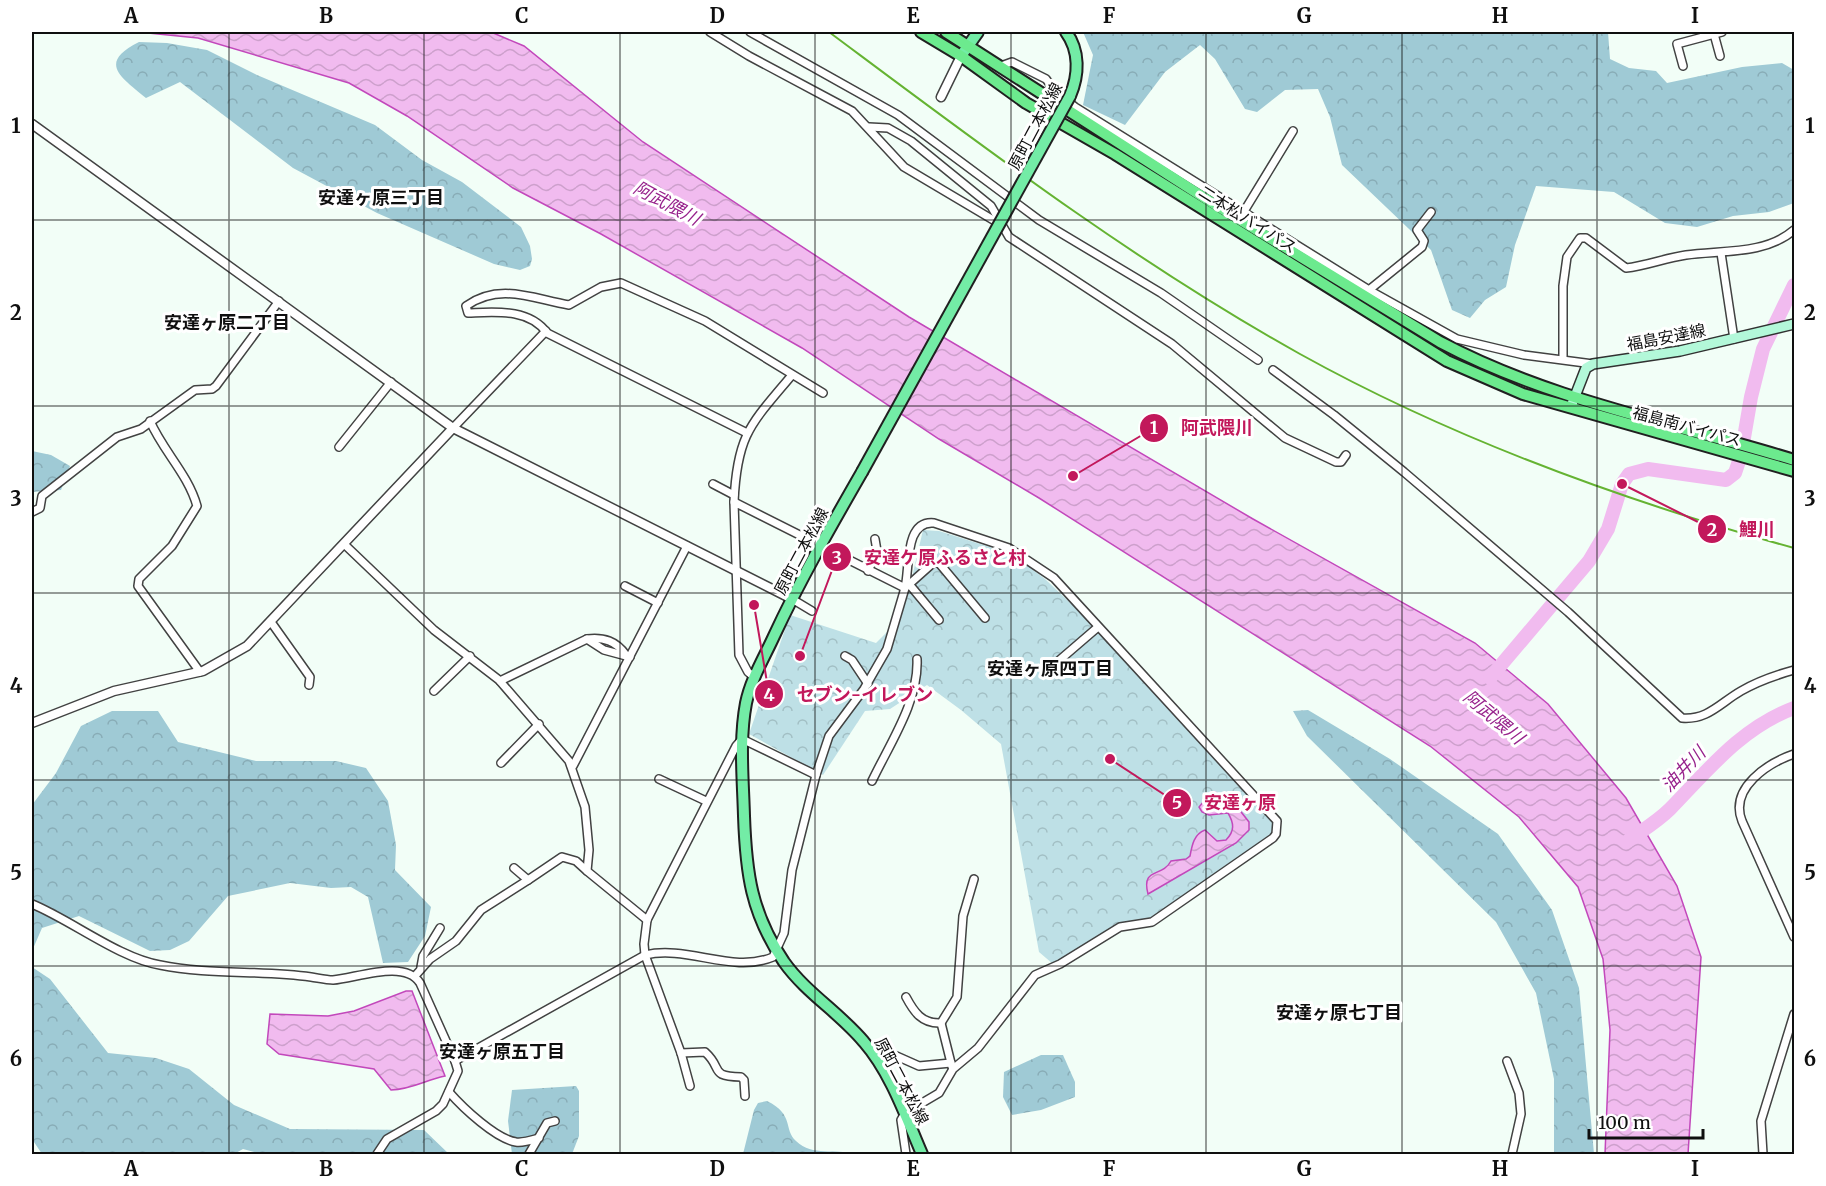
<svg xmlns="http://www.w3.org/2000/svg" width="1826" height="1186" font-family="Merriweather,'Noto Sans JP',serif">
	<defs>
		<pattern id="forest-crowns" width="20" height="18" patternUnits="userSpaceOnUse" patternTransform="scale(1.5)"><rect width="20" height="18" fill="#9fcad5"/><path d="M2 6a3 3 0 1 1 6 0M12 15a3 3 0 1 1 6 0" fill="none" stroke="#88acb6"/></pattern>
		<pattern id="park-crowns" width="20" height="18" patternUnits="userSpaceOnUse" patternTransform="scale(1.5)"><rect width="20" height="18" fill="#bee0e6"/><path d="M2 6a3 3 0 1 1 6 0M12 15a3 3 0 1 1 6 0" fill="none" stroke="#a2bfc4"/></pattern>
		<pattern id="water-waves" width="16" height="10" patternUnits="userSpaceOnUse" patternTransform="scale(1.5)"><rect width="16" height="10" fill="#f1bbef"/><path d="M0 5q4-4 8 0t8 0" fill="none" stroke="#cda0cc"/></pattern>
	</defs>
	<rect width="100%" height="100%" fill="#f2fef7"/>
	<g fill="url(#forest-crowns)">
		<path d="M1083,32H1608L1610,59L1629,68L1656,71L1667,83L1742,67L1782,63L1794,70V203L1769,212L1733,216L1697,227L1665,223L1614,192L1536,186L1515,245L1506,287L1485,300L1470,318L1452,310L1431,250L1342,165L1330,117L1318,89L1285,90L1257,112L1245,109L1215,59L1200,45L1165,72L1125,125L1083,105L1093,55Z"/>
		<path d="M139,42L167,43L207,50L257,75L375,125L422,160L462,182L521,227L530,246L532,259L530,266L520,270L494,264L377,213L293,168L180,82L146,98C121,77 97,63 139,42Z"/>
		<path d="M32,451L51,455L70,466L61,490L32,492Z"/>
		<path d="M1308,710L1390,759L1498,834L1552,910L1579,988L1594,1154H1554V1079L1536,993L1496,922L1307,736L1293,711Z"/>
		<path d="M112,711H158L178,742L256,761H336L366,768L388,801L396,845L395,870L431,907L425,936L408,962L383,963L368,897L351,887L331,888L290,883L228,896L189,941L170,950L150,951L79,916L42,928L32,951V805L56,773L81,726Z"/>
		<path d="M32,967L50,979L108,1053L156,1058L189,1069L234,1105L290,1129L424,1130L449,1154H262L243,1149L234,1154H42L32,1139Z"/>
		<path d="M1041,1055H1063L1075,1082V1097L1041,1110L1012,1115L1003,1097L1004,1072Z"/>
		<path d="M576,1086L579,1091V1136L572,1154H512L508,1121L512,1090Z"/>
		<path d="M767,1101C795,1115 783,1129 796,1141C813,1157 835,1148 854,1154H743L754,1110L758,1103Z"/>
	</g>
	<path fill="url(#park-crowns)" d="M923,530L939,531L1012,554L1045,579L1082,614L1273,820L1275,826L1272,834L1152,918L1123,923L1053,964L1039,952L1001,744L961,710L927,685L890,709L865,711L823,775L749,734L790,615L876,643L900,619L909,590Z"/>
	<g fill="url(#water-waves)" stroke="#c248bb" stroke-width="1.5">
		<path d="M138,32H491L524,46L643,142L909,317L1253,519L1475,643L1548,704L1626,798L1677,886L1701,957L1688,1154H1605L1610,1030L1603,959L1578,887L1519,817L1430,746L1039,498L939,439L802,348L601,234L513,188L407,116L349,83L198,38Z"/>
		<path d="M1215,792C1229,799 1240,809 1249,822V830L1236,843L1148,894C1141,867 1162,878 1171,861L1186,859L1190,856C1192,845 1194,834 1205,830L1217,841L1226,840C1235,831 1234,823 1228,813L1209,815L1202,812L1199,807L1209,795Z"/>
		<path d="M406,991H412L445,1076C425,1080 413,1089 391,1090L374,1069L279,1054L267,1044L270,1014L328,1016L354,1011Z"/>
	</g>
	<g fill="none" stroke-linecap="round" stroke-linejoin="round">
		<g stroke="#f1bbef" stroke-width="14">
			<path d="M1490,678L1589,561L1608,529L1622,484L1629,474L1648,469L1726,480L1735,473L1741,455L1751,397L1763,349L1794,285"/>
			<path d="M1629,840C1643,830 1658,821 1670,809C1708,770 1741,728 1794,708"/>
		</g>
		<defs>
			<g id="minor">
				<path d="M710,32L749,56L852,111L904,167L1000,224"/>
				<path d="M750,32L898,115L1039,220L1161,293L1258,360"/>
				<path d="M1714,34L1720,56"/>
				<path d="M1001,66L1012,62L1046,79L1055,91L1075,107L1369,290L1457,339L1524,355L1593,364"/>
				<path d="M1683,66L1677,44L1722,32"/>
				<path d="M869,127L888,128L911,141L991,206L1009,237L1172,344L1285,438L1336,462H1341L1346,455"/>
				<path d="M1243,213L1293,131"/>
				<path d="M1721,253L1734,339"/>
				<path d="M1369,290L1422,247L1424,241L1417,230L1431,212"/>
				<path d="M1563,359V286L1567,257L1580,238H1586L1626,268C1646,266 1665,258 1686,255C1721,250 1765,255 1794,230"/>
				<path d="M1273,370L1334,415L1404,472L1568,612L1682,718C1708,720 1720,703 1741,691C1758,681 1776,675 1794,670"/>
				<path d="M150,421C163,451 188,474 197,506L172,546L139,579L138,586L200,672"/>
				<path d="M453,428L546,331"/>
				<path d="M747,433L547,333C529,308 495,312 468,313L466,306C500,282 533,299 569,305L601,287L621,283L705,321L823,393"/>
				<path d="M339,447L391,382"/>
				<path d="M713,484L734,495"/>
				<path d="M734,502C737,434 751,424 792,375"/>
				<path d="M32,512L40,508L42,496L117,437L141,429L195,390L212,389L216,386L279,301"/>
				<path d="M344,544L434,630L499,680L569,761L585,807L589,850L587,871L647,920"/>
				<path d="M868,571L877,551L875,539"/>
				<path d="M909,584L939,620"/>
				<path d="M625,586L658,603"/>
				<path d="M792,599L812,611"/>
				<path d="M271,622L310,677L309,685"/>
				<path d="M587,639C604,637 616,641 626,655"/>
				<path d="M845,656L852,660L868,684"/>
				<path d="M1055,664L1098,627"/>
				<path d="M754,677L748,672L739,655L734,502L905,588C910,568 904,520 934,523L1009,548L1054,578L1277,821L1276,834L1273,838L1152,922L1120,927L1060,964L1035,975L978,1048L953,1069L939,1093L905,1113L901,1120L906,1154"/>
				<path d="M500,681L587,639L604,650L630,657"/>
				<path d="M434,691L470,656"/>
				<path d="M1794,754C1768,763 1729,788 1742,821L1794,937"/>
				<path d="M501,763L539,724"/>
				<path d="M573,766L687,546"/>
				<path d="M659,779L706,801"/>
				<path d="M872,781C890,743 919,701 917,659"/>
				<path d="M514,868L528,880L562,857L576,861L587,871"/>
				<path d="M32,904C71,920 119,958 160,965C209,975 261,970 311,977C318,978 326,980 333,980C357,978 405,959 420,983L455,1061L645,955C688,945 732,974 773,957L784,933L792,870L816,775L829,736L864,689L887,649L905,588L933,563H939L985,618"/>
				<path d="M421,967L423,956L440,928"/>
				<path d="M415,976L430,959L456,941L481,910L528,880"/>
				<path d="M906,997C914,1012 922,1024 941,1023L957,997L963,916L974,879"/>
				<path d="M941,1023L952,1067"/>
				<path d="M869,1048L883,1050L919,1066L951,1063"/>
				<path d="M681,1053L705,1052C724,1069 708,1076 741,1077L744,1080L745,1096"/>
				<path d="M1507,1061L1519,1093L1521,1114L1512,1154"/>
				<path d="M690,1086L681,1053L645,955L644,944L647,920L736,746L742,739L816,775"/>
				<path d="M449,1092C463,1108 496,1139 516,1142C524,1143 532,1140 539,1138"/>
				<path d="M377,1154L387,1139L436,1111L443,1104L458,1071L455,1061"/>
				<path d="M529,1154L547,1123L555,1121"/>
				<path d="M1763,1154L1761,1121L1794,1014"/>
			</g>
			<g id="tertiary">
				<path d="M941,97L961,56"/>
				<path d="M32,124L453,428L792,599"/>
				<path d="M32,723L114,691L203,671L247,646L453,428"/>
			</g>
			<path id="secondary" d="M1572,404L1586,368L1593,364L1680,351L1794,324"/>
			<g id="primary">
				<path d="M1066,32C1080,51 1079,75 1070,96"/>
				<path d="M961,56L978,32"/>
				<path d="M862,472C831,526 800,580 774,636C764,658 751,679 746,703C739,740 743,779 744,816C746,873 751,913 784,962C806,993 840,1013 864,1042C891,1073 906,1117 922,1154"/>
			</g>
			<g id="trunk">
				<path d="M921,32L961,56L1026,103L1115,154L1447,361L1523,394L1794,471"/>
				<path d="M946,32L1211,202L1440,342C1551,401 1675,423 1794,460"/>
			</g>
		</defs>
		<use href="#minor" stroke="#424242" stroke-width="10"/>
		<use href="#tertiary" stroke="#424242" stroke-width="11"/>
		<use href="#secondary" stroke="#313131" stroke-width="12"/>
		<use href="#primary" stroke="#202020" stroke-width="14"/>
		<use href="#trunk" stroke="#202020" stroke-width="14"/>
		<use href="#minor" stroke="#fff" stroke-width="7"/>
		<use href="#tertiary" stroke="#fff" stroke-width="8"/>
		<use href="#secondary" stroke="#b3f8d9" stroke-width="9"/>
		<use href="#primary" stroke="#73eca6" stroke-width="10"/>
		<use href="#trunk" stroke="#6cea8e" stroke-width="10"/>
		<path stroke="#65b332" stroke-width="2" d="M829,32C982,146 1133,261 1300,354C1455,440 1624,501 1794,548"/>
		<defs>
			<path id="primary-bridge" d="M862,472L1070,96"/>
		</defs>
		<use href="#primary-bridge" stroke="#202020" stroke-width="14" stroke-linecap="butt"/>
		<use href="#primary-bridge" stroke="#73eca6" stroke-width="10"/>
	</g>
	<path fill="none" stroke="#0f0f0f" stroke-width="1.5" stroke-opacity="0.55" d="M229,32V1154M424,32V1154M620,32V1154M815,32V1154M1011,32V1154M1206,32V1154M1402,32V1154M1597,32V1154M32,220H1794M32,406H1794M32,593H1794M32,780H1794M32,966H1794"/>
	<g text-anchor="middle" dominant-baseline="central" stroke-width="6" stroke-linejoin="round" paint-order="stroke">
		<g font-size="16" fill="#0f0f0f" stroke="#fff">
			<text transform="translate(1035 126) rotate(-62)">原町二本松線</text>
			<text transform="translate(1248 219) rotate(32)">二本松バイパス</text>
			<text transform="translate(1666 337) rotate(-11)">福島安達線</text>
			<text transform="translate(1687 426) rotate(15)">福島南バイパス</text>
			<text transform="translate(801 551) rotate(-62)">原町二本松線</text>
			<text transform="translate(902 1081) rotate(62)">原町二本松線</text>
		</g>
		<g font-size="18" font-weight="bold" fill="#0f0f0f" stroke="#fff">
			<text x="381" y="197">安達ヶ原三丁目</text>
			<text x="227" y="322">安達ヶ原二丁目</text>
			<text x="1050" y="668">安達ヶ原四丁目</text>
			<text x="1339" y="1012">安達ヶ原七丁目</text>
			<text x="502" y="1051">安達ヶ原五丁目</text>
		</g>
		<g font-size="18" font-style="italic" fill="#97228c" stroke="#fff">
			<text transform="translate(667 203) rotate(28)">阿武隈川</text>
			<text transform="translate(1494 717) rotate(40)">阿武隈川</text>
			<text transform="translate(1683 769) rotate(-46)">油井川</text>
		</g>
	</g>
	<path fill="none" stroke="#c2185b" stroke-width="2" d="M1073 476L1154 428M1622 484L1712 529M800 656L837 557M754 605L769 694M1110 759L1177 803"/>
	<g fill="#c2185b" stroke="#fff" stroke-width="2">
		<circle cx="1073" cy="476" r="6"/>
		<circle cx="1622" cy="484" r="6"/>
		<circle cx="800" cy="656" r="6"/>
		<circle cx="754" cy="605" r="6"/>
		<circle cx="1110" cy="759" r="6"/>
		<circle cx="1154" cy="428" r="15"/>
		<circle cx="1712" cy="529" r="15"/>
		<circle cx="837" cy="557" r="15"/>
		<circle cx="769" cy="694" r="15"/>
		<circle cx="1177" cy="803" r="15"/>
	</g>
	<g font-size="18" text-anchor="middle" font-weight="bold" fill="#fff">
		<text x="1154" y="434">1</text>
		<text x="1712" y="536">2</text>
		<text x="837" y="564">3</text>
		<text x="769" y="701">4</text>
		<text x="1177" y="809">5</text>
	</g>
	<g font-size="18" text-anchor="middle" font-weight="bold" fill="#c2185b" stroke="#fff" stroke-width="6" stroke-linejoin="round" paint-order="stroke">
		<text x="1217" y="434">阿武隈川</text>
		<text x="1757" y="536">鯉川</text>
		<text x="945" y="564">安達ケ原ふるさと村</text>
		<text x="865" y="701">セブン-イレブン</text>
		<text x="1240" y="809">安達ヶ原</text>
	</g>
	<rect width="1826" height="1186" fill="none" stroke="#ffffff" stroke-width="66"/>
	<path d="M1589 1129v9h114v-9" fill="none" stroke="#0f0f0f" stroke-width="3"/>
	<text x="1598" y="1129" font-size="18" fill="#0f0f0f" stroke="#ffffff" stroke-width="4.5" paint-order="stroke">100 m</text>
	<rect x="33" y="33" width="1760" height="1120" fill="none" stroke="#0f0f0f" stroke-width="2"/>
	<g font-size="20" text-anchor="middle" font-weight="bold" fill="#0f0f0f">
		<text x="131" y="23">A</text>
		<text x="326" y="23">B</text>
		<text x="522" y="23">C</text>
		<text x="717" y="23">D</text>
		<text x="913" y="23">E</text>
		<text x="1109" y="23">F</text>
		<text x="1304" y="23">G</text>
		<text x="1500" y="23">H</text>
		<text x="1695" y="23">I</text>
		<text x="16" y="133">1</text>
		<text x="1810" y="133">1</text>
		<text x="16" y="320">2</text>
		<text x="1810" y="320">2</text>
		<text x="16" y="506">3</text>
		<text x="1810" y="506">3</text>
		<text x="16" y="693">4</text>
		<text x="1810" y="693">4</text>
		<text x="16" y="880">5</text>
		<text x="1810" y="880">5</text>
		<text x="16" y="1066">6</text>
		<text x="1810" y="1066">6</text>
		<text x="131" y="1176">A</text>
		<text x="326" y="1176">B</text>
		<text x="522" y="1176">C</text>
		<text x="717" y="1176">D</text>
		<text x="913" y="1176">E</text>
		<text x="1109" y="1176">F</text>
		<text x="1304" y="1176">G</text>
		<text x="1500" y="1176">H</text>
		<text x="1695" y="1176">I</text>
	</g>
</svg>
